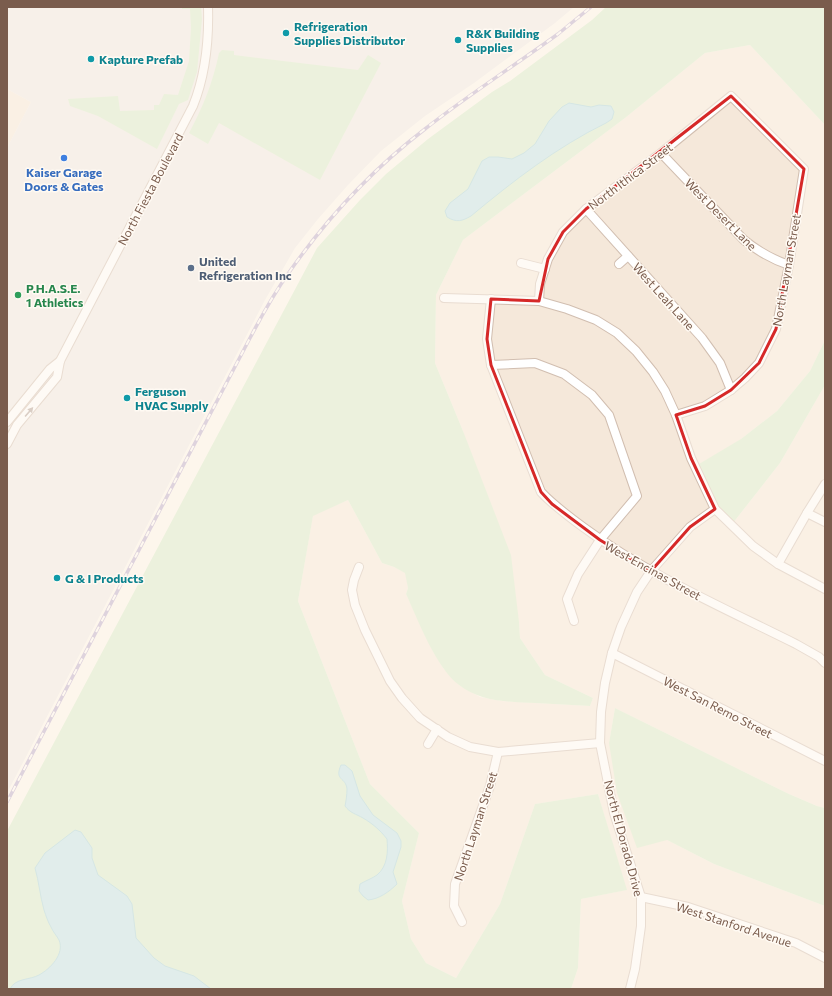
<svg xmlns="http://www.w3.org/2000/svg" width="832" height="996" font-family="Commissioner,sans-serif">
	<rect width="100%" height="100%" fill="#fdf6ec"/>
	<g fill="#f5e8da">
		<path d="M750,45L825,125V340L810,371L777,411L741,439L733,523L780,463L825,385V808L817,806L789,794L615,708L609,743L667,840L714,864L825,906V989H571L578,968L581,899L626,890L598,794L535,804L500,904L456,978L426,963L411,939L402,901L419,833L370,784L298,601L313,515L348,500L382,563L394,567L406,573L408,588L406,594L429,642L443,668L459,685L480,697L501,701L590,706L593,698L545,675L520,638L519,622L463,431L435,363L436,295L463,240L625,118L705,53Z"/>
		<path d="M7,89L31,102L7,148Z"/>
	</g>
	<path fill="#efe9e4" d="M7,7H574L555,23L474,83L425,116L381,151L348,185L318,219L295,248L265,300L7,793V148L31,102L7,89Z"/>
	<g fill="#d8ecc9">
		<path d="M182,7H201L202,19L197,72L188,100L179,104L157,149L98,116L70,106L68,99L118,96L120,111L154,110V105H159L164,94L178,95L189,61L191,28L190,9H182Z"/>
		<path d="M606,7H825V125L750,45L705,53L625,118L463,240L436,295L435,363L463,431L511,555L519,622L520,638L545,675L593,698L590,706C572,705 553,704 535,703C509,702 481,702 459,685C436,668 418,620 406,594L408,588L405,573L394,567L382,563L348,500L313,516L298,601L370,784L419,833L402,901L411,939L426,963L456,978L500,904L535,804L598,794L627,890L581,899L578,968L571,989H7V831L317,248L360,200L386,174L428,139L492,92L510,81L592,20Z"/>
		<path d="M222,50L234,51V55L358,70L368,55L381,63L320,180L219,123L208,144L189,133C203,107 213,82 219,53Z"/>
		<path d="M825,340V385L780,463L733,523L711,496L699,464L741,439L777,411L810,371Z"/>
		<path d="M615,708L789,794L817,806L825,808V906L714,864L667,840L637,848L617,793L609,743Z"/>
	</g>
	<g fill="#bfe3e8" stroke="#a5d3da">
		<path d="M569,103L591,107L599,105L611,106L614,112L612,119L606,123C557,147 513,181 471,216C462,221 457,223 447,217L445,211L450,203L468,189L482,161L489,157H498L512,159L524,153L535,144L549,121L562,107Z"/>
		<path d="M341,765H345L352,771L360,796L373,815L397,833L401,841V847L393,872L397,884C389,892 379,899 368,900L363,896L359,891L360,884C365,881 373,878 377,875C388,866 388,851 387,839C380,830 373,824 363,818C356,814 350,813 345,806C346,801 347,795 347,789C346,777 334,781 341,765Z"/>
		<path d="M75,830L81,832L92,848V858L98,875L127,896L132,904L136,938L154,958L165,966L194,976L211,989H10C15,978 30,980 39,975C50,969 65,954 59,940C57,936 53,932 51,927C48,922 46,916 44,910C40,896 39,882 35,868L45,853Z"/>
	</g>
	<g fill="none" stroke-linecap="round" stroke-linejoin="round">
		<defs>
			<g id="minor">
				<path d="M661,153L744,240C759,252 771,259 789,265"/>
				<path d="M586,209L702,338L720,363L731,390"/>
				<path d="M521,263L545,269"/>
				<path d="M619,264L628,256"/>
				<path d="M444,298L539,301L567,309L596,320L617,333L636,351L653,372L665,391L676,415L691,458L715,509L753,546L778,564L825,589"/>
				<path d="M491,299L487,339L491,365L541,492C553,505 568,516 583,527C648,575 724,608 796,644L819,657L825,663"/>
				<path d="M539,301L540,284L548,259L563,232L586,209L661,153L731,96L804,169L789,265L776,329L759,363L745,378L731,390L705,406L676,415"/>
				<path d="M491,365L535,363L564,374L592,395L609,415L637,496L600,540L578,574L567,599L574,621"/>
				<path d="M7,422L50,369L60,361"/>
				<path d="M7,444L17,425L57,377L60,361L193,106C206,74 209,42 208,7"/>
				<path d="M807,513L825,522"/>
				<path d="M778,564L807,513L825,484"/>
				<path d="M359,567L354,580L352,590L355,605L365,630L390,681L402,698L420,718L448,737L470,747L498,752L600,743"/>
				<path d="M612,653L825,761"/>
				<path d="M428,744L437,729"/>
				<path d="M641,897L688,907L796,943L825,958"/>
				<path d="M462,922L454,906L455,884L490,786L498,752"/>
				<path d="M630,989L635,969L641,926V897L614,813L600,743L601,712L605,683L612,653L621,627L637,592L651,571L690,527L715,509"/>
			</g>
		</defs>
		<use href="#minor" stroke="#d1beb0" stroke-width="10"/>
		<use href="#minor" stroke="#fff" stroke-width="8"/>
		<defs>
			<path id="rail" d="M7,802L250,338C262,315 275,292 290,271C328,217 373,169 425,129C468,95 514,66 558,34C569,25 580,16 591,7"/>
		</defs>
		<use href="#rail" stroke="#b9a8c9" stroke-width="3.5"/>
		<use href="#rail" stroke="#fffaf3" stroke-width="2" stroke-dasharray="6" stroke-linecap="butt"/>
	</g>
	<defs><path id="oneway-solid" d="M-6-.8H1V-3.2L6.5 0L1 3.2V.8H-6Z"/></defs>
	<use fill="#af9d94" href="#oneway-solid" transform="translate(29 412) rotate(-49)"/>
	<path d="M0 0H832V996H0ZM731,96L804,169L776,329L759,363L731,390L705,406L676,415L691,458L715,509L690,527L651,571L600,540L552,504L541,492L491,365L487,339L491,299L539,301L548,259L563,232L586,209Z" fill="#fdf6ec" fill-opacity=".55" fill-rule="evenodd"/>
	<path fill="none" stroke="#d62828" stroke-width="3" stroke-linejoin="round" d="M731,96L804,169L776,329L759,363L731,390L705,406L676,415L691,458L715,509L690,527L651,571L600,540L552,504L541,492L491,365L487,339L491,299L539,301L548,259L563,232L586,209Z"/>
	<g fill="#0f9aa8" stroke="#fffaf3" stroke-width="1.5">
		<circle cx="286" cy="33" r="4"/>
		<circle cx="458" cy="40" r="4"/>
		<circle cx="91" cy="59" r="4"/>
		<circle cx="127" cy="398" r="4"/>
		<circle cx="57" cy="578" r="4"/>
	</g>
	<circle fill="#3f7fe0" stroke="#fffaf3" stroke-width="1.5" cx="64" cy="158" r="4"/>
	<circle fill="#5c6f8a" stroke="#fffaf3" stroke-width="1.5" cx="191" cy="268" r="4"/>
	<circle fill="#2e9e5b" stroke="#fffaf3" stroke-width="1.5" cx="18" cy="295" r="4"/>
	<g text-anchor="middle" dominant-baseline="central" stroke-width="3" stroke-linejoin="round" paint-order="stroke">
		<g font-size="12" font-weight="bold" fill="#0d838f" stroke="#fffaf3" text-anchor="start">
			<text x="294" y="26">Refrigeration<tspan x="294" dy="14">Supplies Distributor</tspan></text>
			<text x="466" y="33">R&amp;K Building<tspan x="466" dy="14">Supplies</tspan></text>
			<text x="99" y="59">Kapture Prefab</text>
			<text x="135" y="391">Ferguson<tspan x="135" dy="14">HVAC Supply</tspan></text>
			<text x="65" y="578">G &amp; I Products</text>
		</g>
		<g font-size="12" font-weight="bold" fill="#366cbe" stroke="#fffaf3">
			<text x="64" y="172">Kaiser Garage<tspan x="64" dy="14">Doors &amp; Gates</tspan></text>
		</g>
		<g font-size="12" fill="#7a5c4d" stroke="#fffaf3">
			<text transform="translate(630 176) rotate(-37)">North Ithica Street</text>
			<text transform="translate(150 189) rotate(-62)">North Fiesta Boulevard</text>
			<text transform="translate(721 214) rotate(45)">West Desert Lane</text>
			<text transform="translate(786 270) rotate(-80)">North Layman Street</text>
			<text transform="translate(664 296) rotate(48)">West Leah Lane</text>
			<text transform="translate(653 570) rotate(29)">West Encinas Street</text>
			<text transform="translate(718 707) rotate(27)">West San Remo Street</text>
			<text transform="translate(475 826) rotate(-72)">North Layman Street</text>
			<text transform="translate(624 838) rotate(75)">North El Dorado Drive</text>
			<text transform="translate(734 924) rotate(18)">West Stanford Avenue</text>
		</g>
		<g font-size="12" font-weight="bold" fill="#4e5e75" stroke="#fffaf3" text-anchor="start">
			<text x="199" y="261">United<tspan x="199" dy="14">Refrigeration Inc</tspan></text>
		</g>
		<g font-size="12" font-weight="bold" fill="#27864d" stroke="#fffaf3" text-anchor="start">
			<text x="26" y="288">P.H.A.S.E.<tspan x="26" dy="14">1 Athletics</tspan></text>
		</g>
	</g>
	<rect width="832" height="996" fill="none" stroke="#7a5c4d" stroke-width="16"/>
</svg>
